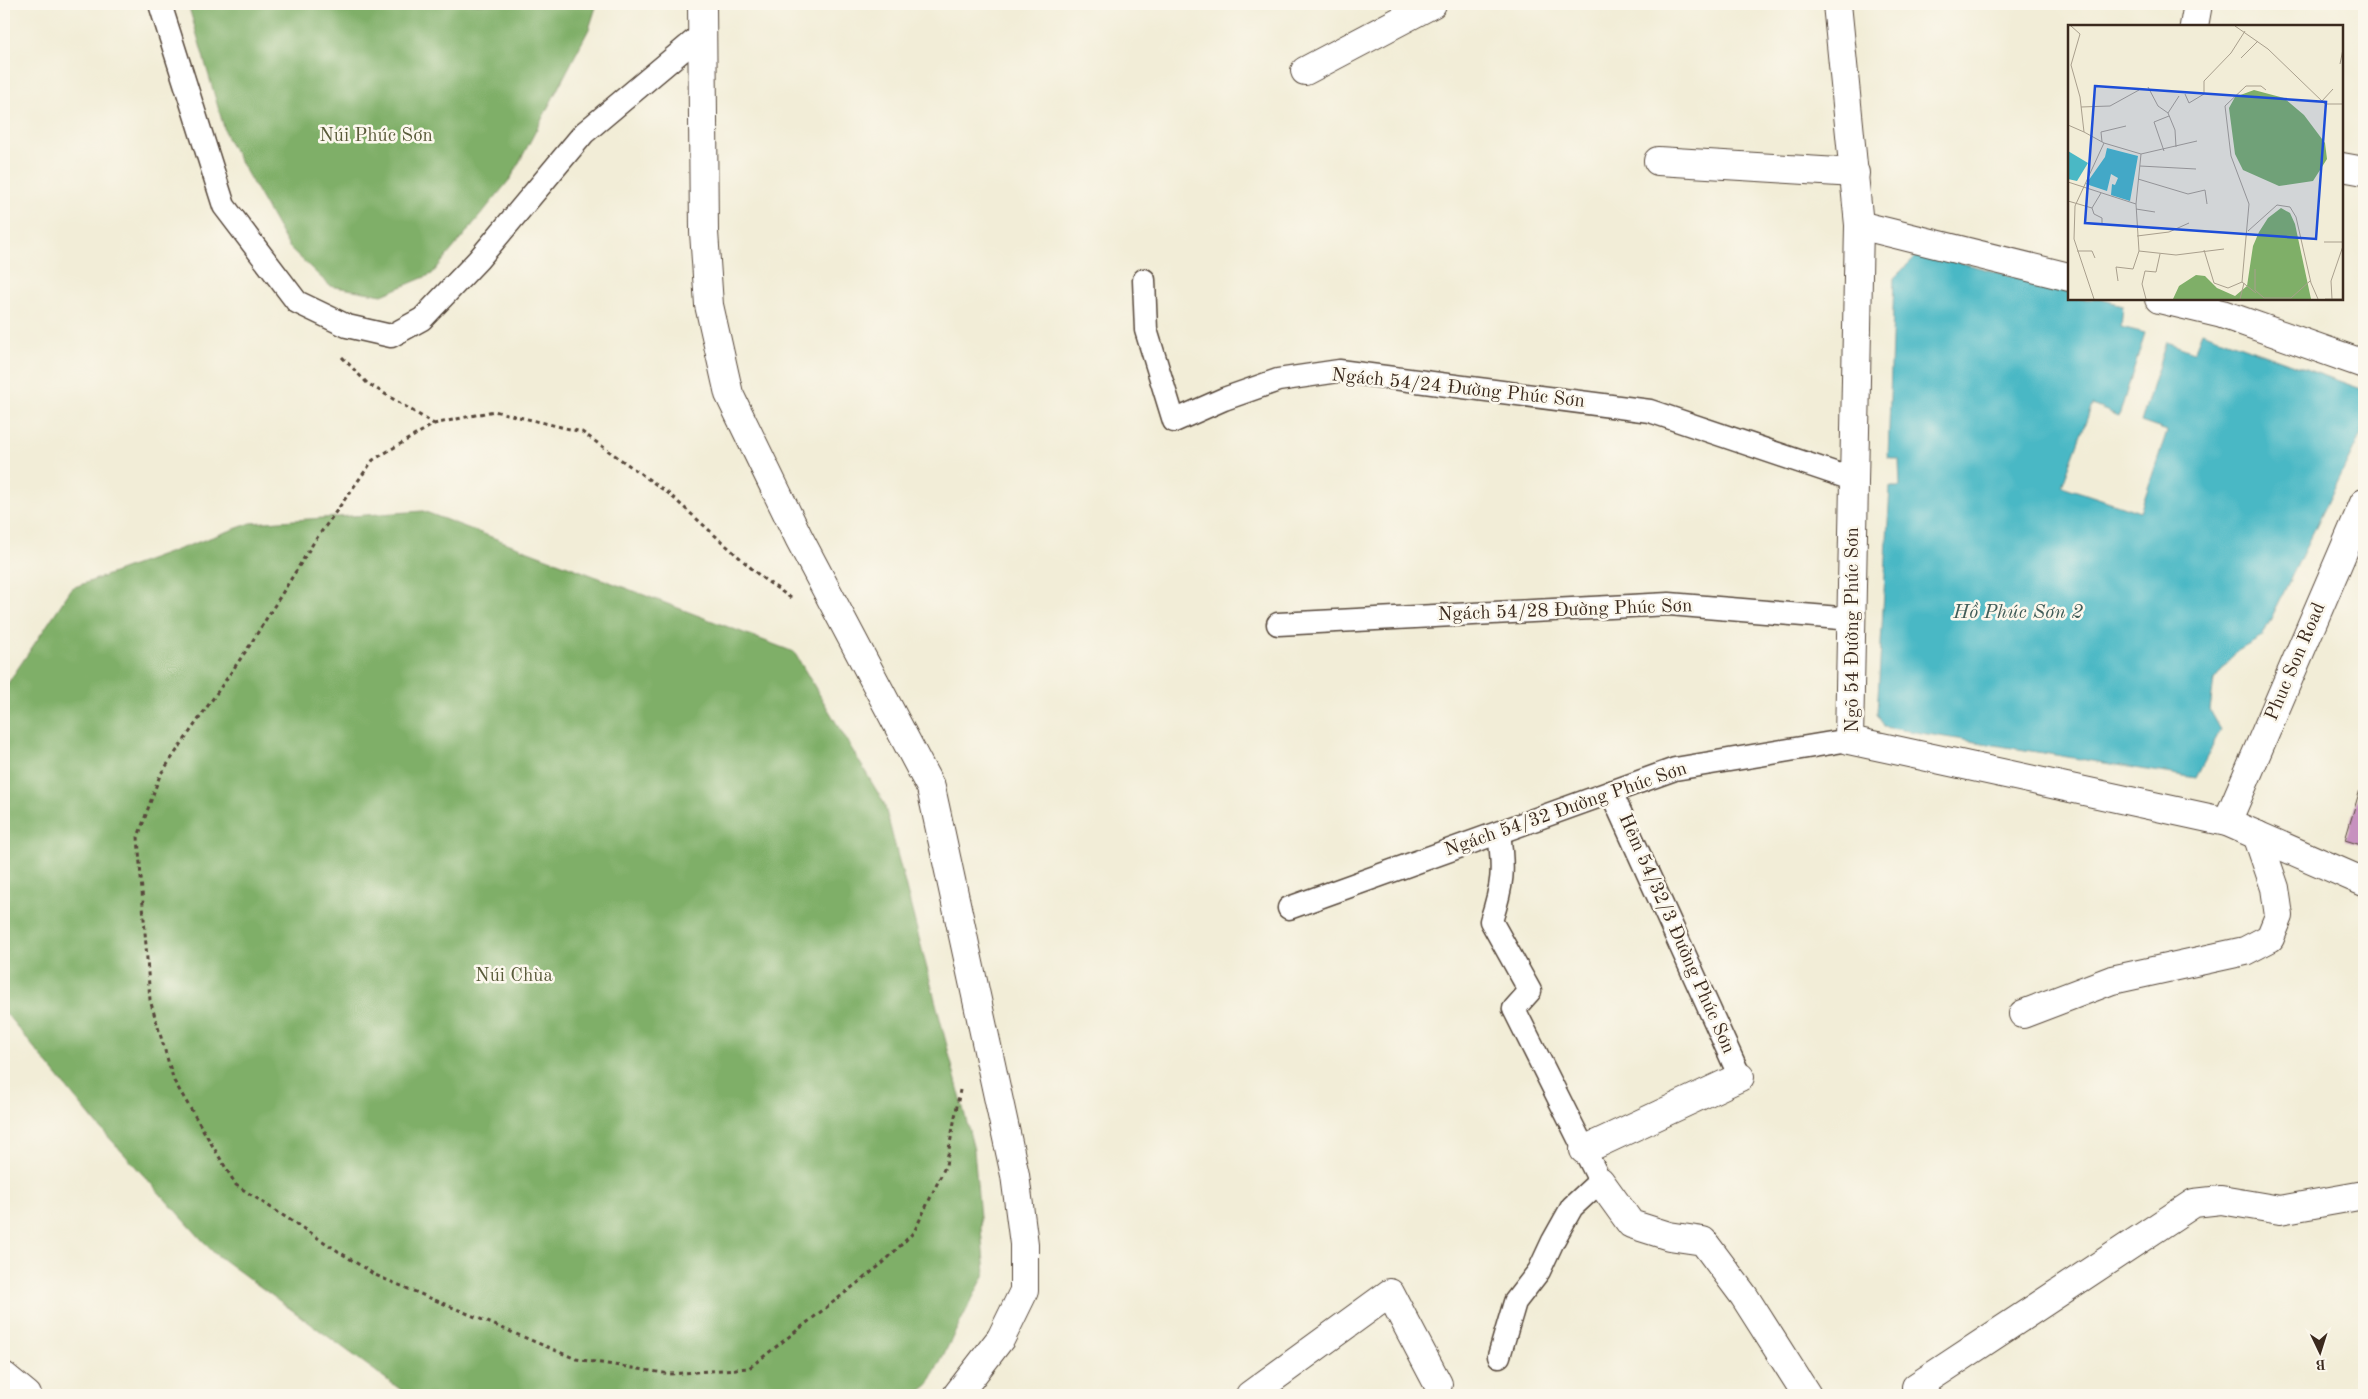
<svg xmlns="http://www.w3.org/2000/svg" width="2368" height="1399" font-family="'Old Standard TT',serif">
	<rect width="100%" height="100%" fill="#fbf7ec"/>
	<filter id="ink" filterUnits="userSpaceOnUse"><feTurbulence type="fractalNoise" baseFrequency=".02" numOctaves="2"/><feDisplacementMap in="SourceGraphic" scale="10" xChannelSelector="R" yChannelSelector="G"/><feConvolveMatrix kernelMatrix="1 2 1 2 8 2 1 2 1" color-interpolation-filters="sRGB"/></filter>
	<filter id="wash" filterUnits="userSpaceOnUse"><feTurbulence type="fractalNoise" baseFrequency=".0096" numOctaves="4" result="noise"/><feDisplacementMap in="SourceGraphic" scale="20" xChannelSelector="R" yChannelSelector="G"/><feGaussianBlur stdDeviation="1.12" result="paint"/><feColorMatrix in="noise" values="0 0 0 0 0 0 0 0 0 0 0 0 0 0 0 0 0 1.4 0 .05"/><feComposite in="paint" operator="in"/></filter>
	<g filter="url(#wash)">
		<rect width="100%" height="100%" fill="#f2edd7"/>
		<g fill="#7faf68" stroke="#5d6c43">
			<path d="M188,4H597L589,29L511,178L432,274L382,295L330,286L289,247L227,138Z"/>
			<path d="M423,511L794,652L884,803L974,1150L985,1274L928,1385L915,1395H408L214,1253L95,1122L4,1011V689L72,588L251,523Z"/>
		</g>
		<path fill="#4ab8c5" stroke="#427172" d="M1920,252L2069,291V299H2100L2123,305L2121,327L2145,333L2119,416L2092,405L2062,486L2140,512L2167,431L2141,422L2166,342L2194,352L2202,332L2364,390V428L2262,637L2236,652L2214,680L2210,710L2221,730L2196,778L1884,727L1877,714L1890,487H1900L1899,460L1888,457L1894,278Z"/>
		<g id="blocks">
			<path fill="#c791bf" d="M2364,776V846L2345,840Z"/>
		</g>
	</g>
	<g filter="url(#ink)">
		<use href="#blocks" fill-opacity="0" stroke="#56473a" stroke-width="1"/>
		<g fill="none" stroke-linecap="round" stroke-linejoin="round">
			<defs>
				<g id="service">
					<path d="M160,4L224,206L297,302L347,326L391,336L422,319L478,260L584,133L702,34"/>
					<path d="M1144,280L1146,330L1174,421L1224,399L1278,380L1339,371L1650,411L1855,480"/>
					<path d="M1278,624L1669,604L1852,619"/>
					<path d="M1611,792L1740,1077"/>
					<path d="M1499,833C1504,871 1503,884 1491,921L1530,991L1514,1009L1600,1181L1572,1207L1553,1241L1539,1271L1515,1302L1499,1356"/>
					<path d="M1289,908L1675,769L1849,740"/>
				</g>
				<g id="minor">
					<path d="M702,4L704,232L709,305L729,394L799,538L931,788L1015,1175L1024,1244V1291L1001,1338L957,1395"/>
					<path d="M1837,4L1859,225L1849,740L2227,822L2364,882"/>
					<path d="M2194,26L2198,4"/>
					<path d="M1305,71L1432,4"/>
					<path d="M1658,161L1855,173"/>
					<path d="M2342,167L2364,171"/>
					<path d="M1859,225L2069,277"/>
					<path d="M2159,299L2222,314L2364,364"/>
					<path d="M2023,1014L2112,980L2245,951L2270,938L2279,916L2275,888L2257,835"/>
					<path d="M1584,1150L1740,1077"/>
					<path d="M1600,1181L1631,1224L1669,1236L1703,1241L1744,1296L1807,1395"/>
					<path d="M4,1376L27,1395"/>
					<path d="M1916,1387L2194,1203L2221,1200L2280,1210L2364,1195"/>
					<path d="M1250,1395L1390,1293L1438,1384"/>
				</g>
				<path id="tertiary" d="M2227,822L2364,503"/>
			</defs>
			<use href="#service" stroke="#56473a" stroke-width="25"/>
			<use href="#minor" stroke="#56473a" stroke-width="30"/>
			<use href="#tertiary" stroke="#56473a" stroke-width="30"/>
			<g stroke="#56473a" stroke-width="3" stroke-dasharray="4 4" stroke-linecap="butt">
				<path d="M342,357L367,383L434,424"/>
				<path d="M791,598L761,577L668,493L582,432L494,411L434,424L373,460L314,542L250,645L160,775L138,837L150,1000L174,1081L236,1185L375,1275L576,1359L670,1374L749,1368L883,1263L914,1232L946,1165L960,1090"/>
			</g>
			<use href="#service" stroke="#fff" stroke-width="22"/>
			<use href="#minor" stroke="#fff" stroke-width="28"/>
			<use href="#tertiary" stroke="#fff" stroke-width="28"/>
		</g>
	</g>
	<g text-anchor="middle" dominant-baseline="central" stroke-width="5" stroke-linejoin="round" paint-order="stroke">
		<g font-size="19" fill="#595a39" stroke="#fbf7ec">
			<text x="376" y="136">Núi Phúc Sơn</text>
			<text x="514" y="976">Núi Chùa</text>
		</g>
		<g font-size="19" fill="#3b2a1e" stroke="#fbf7ec">
			<text transform="translate(1458 389) rotate(6)">Ngách 54/24 Đường Phúc Sơn</text>
			<text transform="translate(1565 611) rotate(-2)">Ngách 54/28 Đường Phúc Sơn</text>
			<text transform="translate(1853 630) rotate(-90)">Ngõ 54 Đường Phúc Sơn</text>
			<text transform="translate(2296 662) rotate(-67)">Phuc Son Road</text>
			<text transform="translate(1566 810) rotate(-19)">Ngách 54/32 Đường Phúc Sơn</text>
			<text transform="translate(1676 934) rotate(66)">Hẻm 54/32/3 Đường Phúc Sơn</text>
		</g>
		<g font-size="20" font-style="italic" fill="#405c58" stroke="#fbf7ec">
			<text x="2018" y="613">Hồ Phúc Sơn 2</text>
		</g>
	</g>
	<g transform="translate(2068 25)">
		<rect width="275" height="275" fill="#f2edd7"/>
		<path d="M186,65L216,73L236,90L257,118L259,134L245,156L211,161L175,145L167,129L161,83L167,72ZM213,183L222,188L227,199L243,274H105L111,261L128,250L137,251L149,263L167,271L179,261L185,221L191,207L200,193Z" fill="#7faf68"/>
		<path d="M39,123L70,131L62,176L43,170L44,159L47,160L50,153L43,149L39,166L18,159L37,132ZM0,126L20,138L9,156L0,154Z" fill="#4ab8c5"/>
		<path fill="none" stroke="#a99f8d" stroke-width="1" d="M3,1L12,9L3,40L12,72L16,107L36,118L73,129L68,179L71,226M167,1L200,24L257,79H275M173,33L190,16M272,39L275,24M80,62L90,81L100,88M117,69L121,78L136,69V56L163,28L177,6M254,76L265,64M13,82L42,81L71,65M0,100L16,107M34,117L33,107L58,101M108,122L107,105L100,88L111,71M96,126L86,97L101,91M73,129L129,116M72,141L128,144M70,154L120,169L137,165L139,179M0,157L68,179M0,176L24,183L26,189L34,193V199M24,183L33,168M68,184L87,187M180,206L209,180L222,182L228,192L243,258L250,274M69,211L101,207L121,198M256,217H275M136,225L146,258L160,263L174,257L181,179L163,131L157,81L178,61H193L198,65M9,226H24L27,233M71,226L108,230L156,224M187,244V265L196,273H223L242,256M50,256L48,242L65,244L71,226M174,257L188,268M26,274L6,214L7,181L36,118M78,274L74,259L77,246L88,247L92,229M172,274L176,258M257,274H275M264,274L263,256L275,221"/>
		<path fill="#1d4ed8" fill-opacity="0.15" stroke="#1d4ed8" stroke-width="2.5" d="M27,61L258,77L248,214L17,198Z"/>
		<rect width="275" height="275" fill="none" stroke="#3b2a1e" stroke-width="2.5"/>
	</g>
	<rect width="2368" height="1399" fill="none" stroke="#fbf7ec" stroke-width="20"/>
	<g transform="translate(2320 1352) rotate(176)" stroke="#fbf7ec" stroke-width="4" paint-order="stroke">
	<path d="M0-4L9 19L0 12L-9 19Z" fill="#3b2a1e"/>
	<text y="-8" font-size="14" font-weight="bold" text-anchor="middle" fill="#3b2a1e">B</text>
	</g>
</svg>
